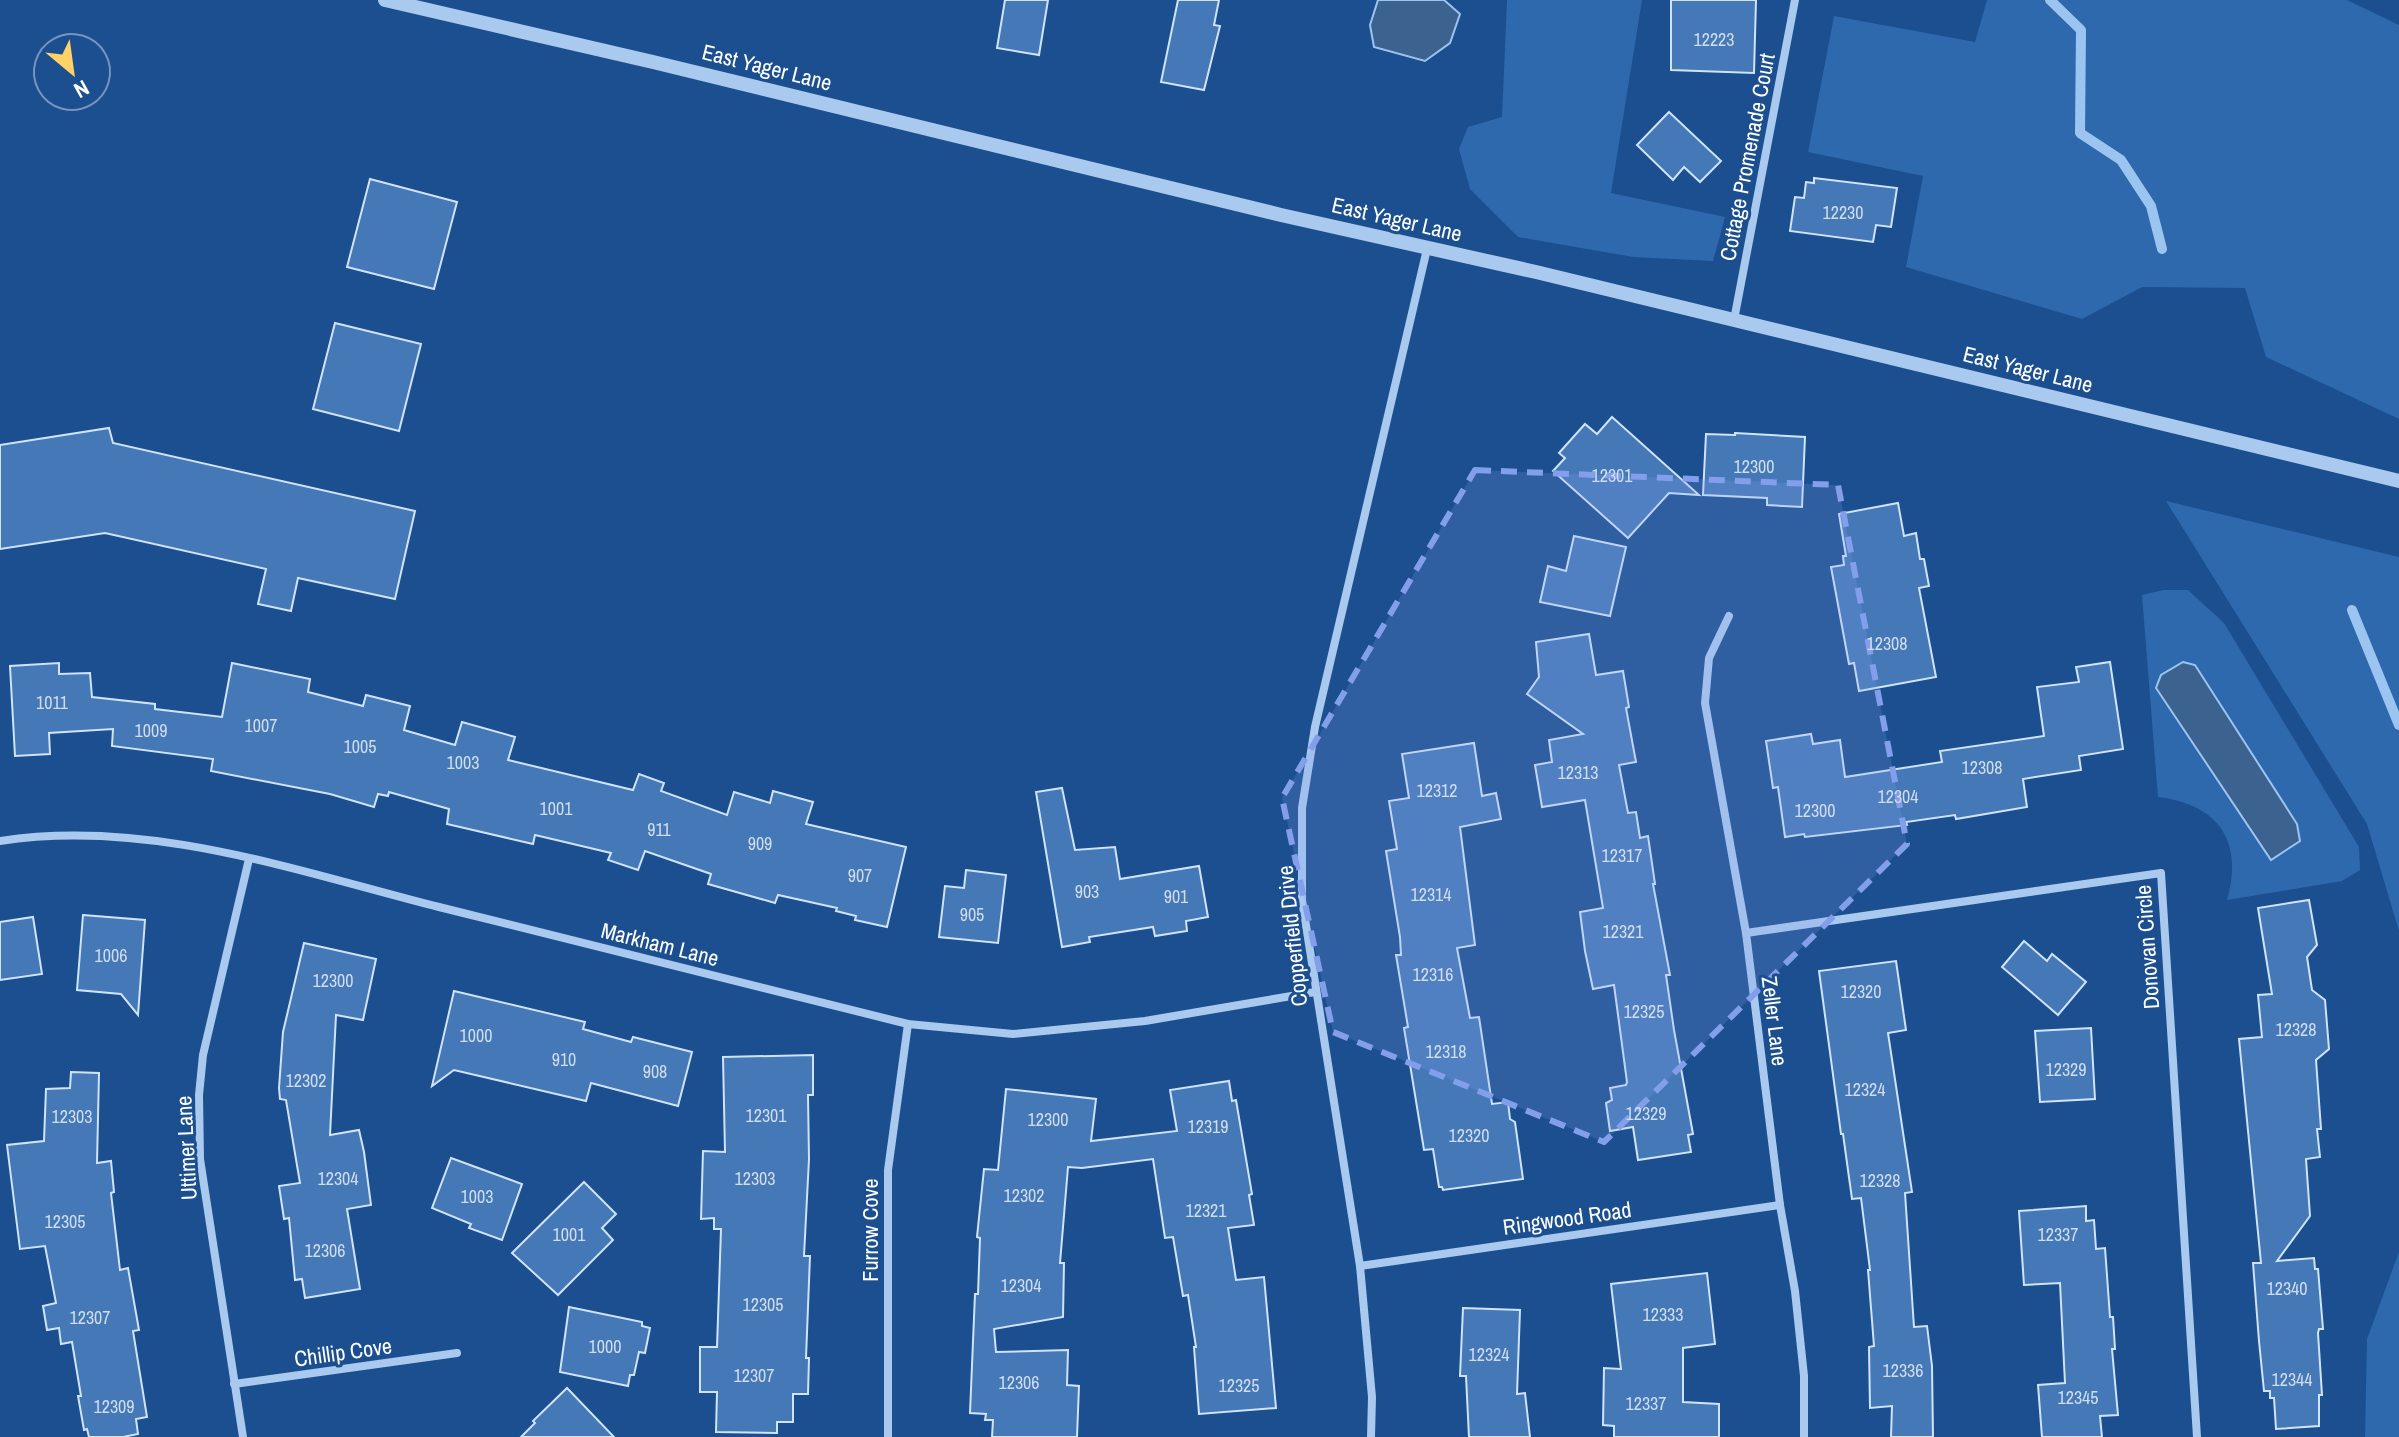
<svg xmlns="http://www.w3.org/2000/svg" width="2399" height="1437" font-family="'Archivo Narrow',sans-serif">
	<rect width="100%" height="100%" fill="#1b4f8f"/>
	<g fill="#2e69ad">
		<path d="M1507,0H1642L1611,193L1725,217L1713,261L1633,257L1518,237L1470,189L1459,149L1468,127L1502,117Z"/>
		<path d="M1987,0H2347L2399,25V419L2266,357L2245,288L2142,287L2082,319L1906,267L1923,176L1808,152L1834,16L1975,42Z"/>
		<path d="M2166,501L2399,557V931L2367,824Z"/>
		<path d="M2163,590H2188L2224,623L2359,847L2360,870L2342,881L2227,900C2244,841 2218,804 2158,797L2142,595Z"/>
		<path d="M2399,1252V1437H2365L2367,1339Z"/>
	</g>
	<g fill="#3c6290" stroke="#9cc4f0" stroke-width="2">
		<path d="M1378,0H1444L1460,14L1450,43L1425,61L1374,47L1370,25Z"/>
		<path d="M2183,662L2195,665L2297,824L2300,841L2271,860L2156,688L2161,675Z"/>
	</g>
	<g fill="none" stroke-linecap="round" stroke-linejoin="round">
		<g stroke="#9cc4f0" stroke-width="10">
			<path d="M2050,0L2081,30L2080,133L2121,160L2151,206L2162,249"/>
			<path d="M2352,610L2399,725"/>
		</g>
	</g>
	<g fill="#4478b7" stroke="#cfe3fa" stroke-width="2">
		<path d="M1005,0H1048L1039,55L997,48Z"/>
		<path d="M1178,0H1219L1214,25L1220,26L1204,90L1161,82Z"/>
		<path d="M1671,0H1756L1754,73L1671,70Z"/>
		<path d="M1669,112L1721,161L1700,182L1684,167L1673,180L1637,145Z"/>
		<path d="M1814,178L1897,188L1891,227L1876,225L1873,242L1790,231L1795,197L1804,198L1806,182L1814,183Z"/>
		<path d="M370,179L457,202L434,289L347,267Z"/>
		<path d="M335,323L421,344L399,431L313,409Z"/>
		<path d="M1612,417L1699,495L1669,493L1628,538L1553,471L1565,458L1559,453L1585,424L1597,434Z"/>
		<path d="M109,428L113,443L415,511L395,599L298,578L291,611L258,604L266,569L105,533L0,549V445Z"/>
		<path d="M1735,433L1805,437L1802,507L1767,505V498L1703,495L1706,434L1735,435Z"/>
		<path d="M1898,503L1904,536L1916,533L1920,559H1924L1929,586L1919,588L1936,677L1859,691L1854,663L1849,664L1831,567L1844,565L1843,556H1846L1839,514Z"/>
		<path d="M1574,536L1626,547L1610,616L1540,602L1548,566L1566,571Z"/>
		<path d="M1589,634L1596,675L1623,671L1629,707L1626,708L1636,762L1619,765L1628,813L1636,812L1640,838L1648,836L1655,884H1653L1670,975H1666L1674,1030L1693,1134L1688,1135L1691,1152L1638,1160L1633,1127L1610,1131L1606,1103L1612,1100L1610,1088L1626,1085L1627,1082L1614,985L1593,989L1585,951L1580,912L1603,908L1585,800L1542,807L1535,765L1552,762L1549,740L1583,734L1527,694L1539,677L1536,642Z"/>
		<path d="M2110,662L2123,749L2079,756L2081,770L2023,779L2027,807L1956,819L1955,815L1906,822L1907,825L1805,837L1804,834L1785,837L1778,787L1773,788L1766,741L1811,734L1813,744L1840,740L1845,777L1942,762L1940,751L2044,736L2037,687L2079,682L2076,667Z"/>
		<path d="M59,663V674L90,673L92,697L155,704V709L222,717L232,663L310,679L308,692L363,706L366,695L410,706L404,730L455,745L462,722L515,737L508,760L633,790L639,774L664,783L661,791L727,815L734,792L770,803L773,791L813,802L806,824L906,847L887,927L855,920L856,916L836,911L837,908L778,895L775,903L708,884L711,874L645,851L638,870L608,860L611,853L535,835L533,844L447,824L449,809L389,792L388,796L378,794L374,807L330,794L211,771L213,759L112,746L113,729L49,733L50,754L15,756L10,666Z"/>
		<path d="M1474,743L1482,796L1496,793L1501,819L1460,827L1475,945L1457,948L1470,1018L1479,1017L1492,1104L1508,1102L1510,1119L1515,1122L1523,1179L1443,1190L1442,1187H1439L1433,1149L1424,1150L1404,1028L1408,1027L1396,955H1401L1400,937L1386,851L1397,849L1389,801L1409,798L1402,754Z"/>
		<path d="M1062,788L1075,850L1115,847L1120,879L1199,866L1208,917L1186,921L1187,931L1155,936L1153,927L1089,937L1090,942L1062,947L1036,792Z"/>
		<path d="M966,870L1006,875L998,943L939,937L945,886L964,888Z"/>
		<path d="M2309,900L2317,945L2307,957L2312,990L2325,1000L2329,1049L2316,1060L2321,1129H2317L2320,1157L2306,1159L2310,1216L2277,1261L2314,1258L2315,1269H2318L2323,1329H2319L2318,1333L2322,1395H2319V1426L2276,1429L2274,1398H2270V1391H2264L2259,1341L2253,1263H2261L2239,1039L2262,1037L2258,995L2272,994L2258,908Z"/>
		<path d="M83,915L145,920L138,1015L121,994L77,990Z"/>
		<path d="M33,917L42,974L0,980V922Z"/>
		<path d="M2024,941L2047,961L2052,954L2086,982L2058,1015L2002,967Z"/>
		<path d="M304,943L376,959L363,1020L336,1015L330,1135L359,1130L364,1152L371,1205L347,1209L360,1289L305,1298L302,1279L295,1280L289,1218L284,1219L279,1186L300,1183L286,1100L280,1099L279,1088L283,1032Z"/>
		<path d="M1896,961L1906,1030L1888,1033L1912,1192L1905,1193L1914,1327L1927,1326L1932,1366L1933,1437H1891L1892,1406L1870,1408L1869,1347L1874,1346L1868,1270H1870L1861,1198L1852,1199L1843,1134H1841L1819,971Z"/>
		<path d="M454,991L585,1022L583,1029L631,1042L633,1037L692,1052L678,1106L591,1083L586,1101L454,1070L432,1086Z"/>
		<path d="M2091,1028L2095,1099L2040,1102L2035,1031Z"/>
		<path d="M813,1055V1095H808L809,1159L804,1256H810L806,1358H809L808,1394H793V1422H777V1433L716,1432L717,1392H700V1347H717L721,1229H714V1218L701,1219L703,1151L725,1152L723,1057Z"/>
		<path d="M71,1072L99,1073L97,1163L111,1161L114,1192L111,1193L120,1270L128,1268L139,1330L133,1331L147,1417L136,1419L138,1434L123,1437H89L87,1429L84,1430L78,1396H81L72,1342L61,1344L59,1328L47,1330L43,1306L56,1303L45,1246L20,1249L7,1145L44,1141L46,1089L70,1088Z"/>
		<path d="M1229,1081L1232,1101L1236,1100L1252,1194L1249,1195L1254,1225L1228,1228L1236,1280L1264,1277L1276,1408L1199,1414L1194,1347H1196L1188,1295L1183,1296L1173,1237L1165,1238L1153,1159L1082,1168L1068,1167L1060,1263H1064L1063,1317L994,1329L996,1352L1068,1350L1067,1385L1079,1386L1077,1437H992L993,1420H985L986,1414L970,1413L975,1294H978L980,1238L977,1237L984,1169L998,1170L1006,1089L1096,1099L1091,1141L1177,1131L1170,1090Z"/>
		<path d="M451,1158L522,1184L502,1240L469,1228L471,1224L432,1208Z"/>
		<path d="M584,1182L616,1214L602,1228L613,1240L558,1295L512,1253Z"/>
		<path d="M2086,1206V1221L2094,1220L2096,1249L2105,1248L2110,1317H2113L2115,1349H2112L2118,1415L2100,1416L2102,1437H2042L2038,1385L2065,1383L2060,1283L2024,1285L2019,1211Z"/>
		<path d="M1707,1273L1715,1344L1683,1348V1402L1719,1404V1437H1614V1426L1603,1425L1604,1368L1621,1369L1611,1284Z"/>
		<path d="M569,1307L642,1322V1326L650,1328L645,1353L639,1352L634,1375H630L628,1386L560,1372Z"/>
		<path d="M1463,1308L1520,1310L1517,1394L1525,1393L1530,1437H1469L1466,1376H1460Z"/>
		<path d="M567,1388L614,1437H521L535,1423L533,1421Z"/>
	</g>
	<g fill="none" stroke-linecap="round" stroke-linejoin="round">
		<g stroke="#a9c9ee" stroke-width="8">
			<path d="M1734,320L1795,0"/>
			<path d="M1729,616L1709,658L1705,703L1746,933L1780,1205L1795,1291L1804,1376V1437"/>
			<path d="M0,841C148,818 297,871 439,907C595,946 751,985 908,1024L1013,1034L1145,1021L1315,992"/>
			<path d="M1746,933L2161,873L2197,1437"/>
			<path d="M1360,1266L1780,1205"/>
			<path d="M234,1384L457,1353"/>
			<path d="M243,1437L200,1159L199,1095L203,1055L249,859"/>
			<path d="M888,1437V1170L908,1024"/>
			<path d="M1371,1437L1372,1397L1360,1266L1302,900V808L1315,727L1427,249"/>
		</g>
		<path stroke="#a9c9ee" stroke-width="14" d="M385,0L653,62L1281,215L1536,272L2399,481"/>
	</g>
	<path fill="#839eea" fill-opacity="0.2" stroke="#839eea" stroke-width="6" stroke-dasharray="16 10" stroke-linejoin="round" d="M1475,470L1838,485L1907,844L1604,1142L1333,1032L1282,798Z"/>
	<g text-anchor="middle" dominant-baseline="central" stroke-width="6" stroke-linejoin="round" paint-order="stroke">
		<g font-size="18" fill="#d0dded">
			<text x="1714" y="39">12223</text>
			<text x="1843" y="212">12230</text>
			<text x="1754" y="466">12300</text>
			<text x="1612" y="475">12301</text>
			<text x="1887" y="643">12308</text>
			<text x="52" y="702">1011</text>
			<text x="261" y="725">1007</text>
			<text x="151" y="730">1009</text>
			<text x="360" y="746">1005</text>
			<text x="463" y="762">1003</text>
			<text x="1982" y="767">12308</text>
			<text x="1578" y="772">12313</text>
			<text x="1437" y="790">12312</text>
			<text x="1898" y="796">12304</text>
			<text x="556" y="808">1001</text>
			<text x="1815" y="810">12300</text>
			<text x="659" y="829">911</text>
			<text x="760" y="843">909</text>
			<text x="1622" y="855">12317</text>
			<text x="860" y="875">907</text>
			<text x="1087" y="891">903</text>
			<text x="1431" y="894">12314</text>
			<text x="1176" y="896">901</text>
			<text x="972" y="914">905</text>
			<text x="1623" y="931">12321</text>
			<text x="111" y="955">1006</text>
			<text x="1433" y="974">12316</text>
			<text x="333" y="980">12300</text>
			<text x="1861" y="991">12320</text>
			<text x="1644" y="1011">12325</text>
			<text x="2296" y="1029">12328</text>
			<text x="476" y="1035">1000</text>
			<text x="1446" y="1051">12318</text>
			<text x="564" y="1059">910</text>
			<text x="2066" y="1069">12329</text>
			<text x="655" y="1071">908</text>
			<text x="306" y="1080">12302</text>
			<text x="1865" y="1089">12324</text>
			<text x="1646" y="1113">12329</text>
			<text x="766" y="1115">12301</text>
			<text x="72" y="1116">12303</text>
			<text x="1048" y="1119">12300</text>
			<text x="1208" y="1126">12319</text>
			<text x="1469" y="1135">12320</text>
			<text x="338" y="1178">12304</text>
			<text x="755" y="1178">12303</text>
			<text x="1880" y="1180">12328</text>
			<text x="1024" y="1195">12302</text>
			<text x="477" y="1196">1003</text>
			<text x="1206" y="1210">12321</text>
			<text x="65" y="1221">12305</text>
			<text x="569" y="1234">1001</text>
			<text x="2058" y="1234">12337</text>
			<text x="325" y="1250">12306</text>
			<text x="1021" y="1285">12304</text>
			<text x="2287" y="1288">12340</text>
			<text x="763" y="1304">12305</text>
			<text x="1663" y="1314">12333</text>
			<text x="90" y="1317">12307</text>
			<text x="605" y="1346">1000</text>
			<text x="1489" y="1354">12324</text>
			<text x="1903" y="1370">12336</text>
			<text x="754" y="1375">12307</text>
			<text x="2292" y="1379">12344</text>
			<text x="1019" y="1382">12306</text>
			<text x="1239" y="1385">12325</text>
			<text x="2078" y="1397">12345</text>
			<text x="1646" y="1403">12337</text>
			<text x="114" y="1406">12309</text>
		</g>
		<g font-size="22" fill="#fff" stroke="#1b4f8f">
			<text transform="translate(767 67) rotate(14)">East Yager Lane</text>
			<text transform="translate(1747 157) rotate(-79)">Cottage Promenade Court</text>
			<text transform="translate(1397 219) rotate(13)">East Yager Lane</text>
			<text transform="translate(2028 369) rotate(14)">East Yager Lane</text>
			<text transform="translate(1292 936) rotate(-96)">Copperfield Drive</text>
			<text transform="translate(660 944) rotate(14)">Markham Lane</text>
			<text transform="translate(2147 947) rotate(-94)">Donovan Circle</text>
			<text transform="translate(1775 1021) rotate(83)">Zeller Lane</text>
			<text transform="translate(186 1148) rotate(-93)">Uttimer Lane</text>
			<text transform="translate(1567 1218) rotate(-8)">Ringwood Road</text>
			<text transform="translate(870 1230) rotate(-90)">Furrow Cove</text>
			<text transform="translate(343 1352) rotate(-8)">Chillip Cove</text>
		</g>
	</g>
	<g transform="translate(72 72) rotate(151)"><circle r="38" fill="#1b4f8f" stroke="#7695bc" stroke-width="2"/>
	<path d="M0-6L14 30L0 20L-14 30Z" fill="#ffd166"/>
	<text y="-12" font-size="22" font-weight="bold" text-anchor="middle" fill="#ffffff">N</text>
	</g>
</svg>
